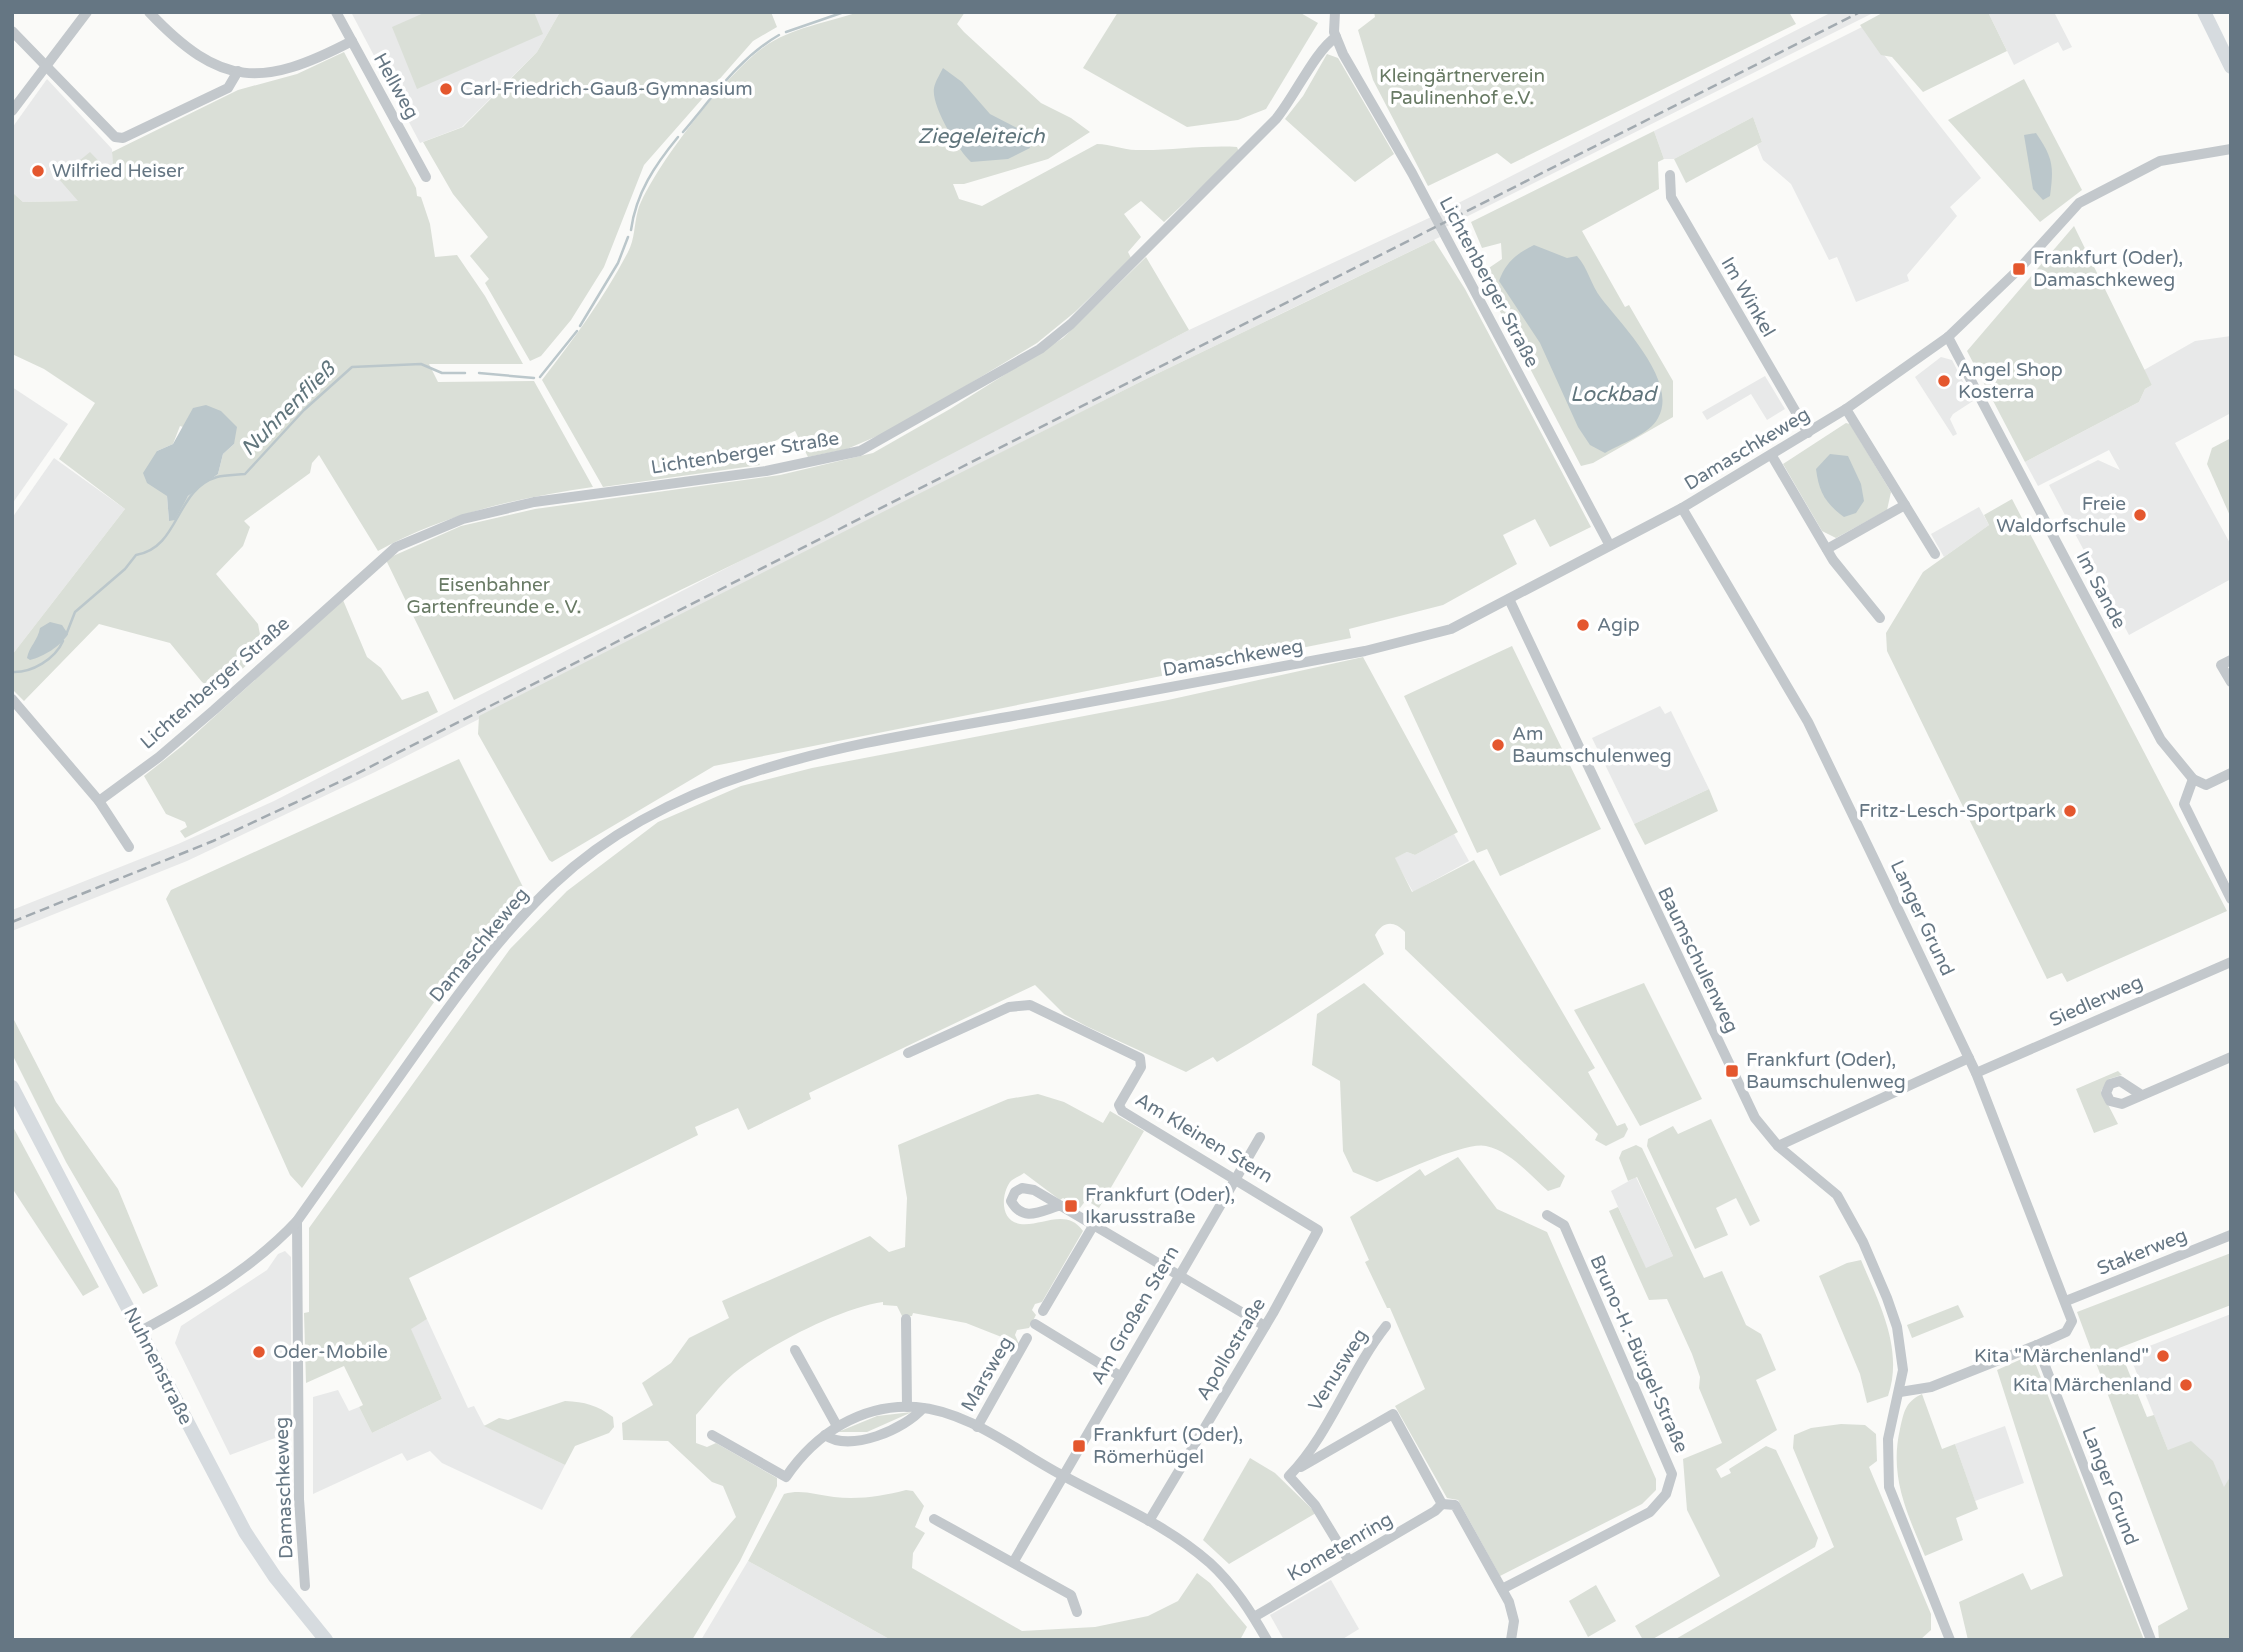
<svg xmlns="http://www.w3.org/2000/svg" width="2243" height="1652" font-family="'Varela Round',sans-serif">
	<rect width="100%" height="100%" fill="#fafaf8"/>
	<g fill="#e8e9e9">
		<path d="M351,12H560L537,52L462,127L420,143Z"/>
		<path d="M1832,12H1875L1452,224L1437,231L1440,237L1146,379L375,772L187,861L12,931V910L178,844L274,801L1189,330L1429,218Z"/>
		<path d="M1988,12H2054L2072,47L2063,51L2058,42L2014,65Z"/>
		<path d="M1862,27L1981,178L1950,207L1957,216L1907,275L1909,281L1856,302L1837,257L1829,260L1791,184L1763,160L1757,145L1762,142L1753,117L1674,159H1664L1654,131Z"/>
		<path d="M47,79L112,149L114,177L78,201L23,202L12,192V128Z"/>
		<path d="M2231,336V413L2175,443L2231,545V579L2129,635L2049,485L2098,460L2120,470L2109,450L2038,486L2025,462L2139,402L2145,389L2152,385L2144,370L2195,341Z"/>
		<path d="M1941,357L1952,360L1973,401L1953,414L1950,419L1957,434L1953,436L1915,377Z"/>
		<path d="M1765,376L1785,409L1767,420L1751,394L1707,420L1702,412Z"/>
		<path d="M12,387L68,424L12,504Z"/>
		<path d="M54,458L125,509L12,655V518Z"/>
		<path d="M1979,507L1989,525L1944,557L1931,534Z"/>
		<path d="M1660,706L1665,714L1671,711L1709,789L1634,824L1592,738Z"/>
		<path d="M1454,834L1469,861L1413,892L1394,858L1407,852L1415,855Z"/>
		<path d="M1636,1177L1673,1256L1646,1269L1611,1191Z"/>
		<path d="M285,1251L291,1257V1432L230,1455L175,1343L181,1326L267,1270L278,1254Z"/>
		<path d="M2231,1314V1475L2224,1488L2168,1450L2129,1354Z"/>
		<path d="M427,1319L468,1408L474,1406L484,1425L565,1465L542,1510L442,1463L430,1451L407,1461L402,1453L313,1494V1397L338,1390L349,1411L359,1407L372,1433L442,1399L410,1328Z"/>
		<path d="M2005,1426L2024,1483L1975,1501L1955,1444Z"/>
		<path d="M748,1561L891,1640H701Z"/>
		<path d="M1331,1580L1359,1629L1341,1640H1284L1270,1615Z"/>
	</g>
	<g fill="#dadfd7" fill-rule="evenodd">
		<path d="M426,12H534L543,34L417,89L392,27Z"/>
		<path d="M560,12H771L777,27L753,41L644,165L604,267L571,320L541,356L530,361L485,283L489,279L470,256L488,237L453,194L423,142L463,127L537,52Z"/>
		<path d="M859,12H965L957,24L964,32L1041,103L1071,118L1090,132L1048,159L964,184H953L959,199L982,206L1097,144C1111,144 1123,150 1136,150C1169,151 1203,145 1237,147L1239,152L1164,222L1141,201L1124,214L1141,237L1128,252L1131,258L1075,312L1037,343L896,428L847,449L808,457L795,431L753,452L760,465L603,487L542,380C574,339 604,298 628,252C635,239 634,224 638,210C652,169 728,72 764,47C790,28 829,22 859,12Z"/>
		<path d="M1118,12H1299L1318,23L1266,109L1238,120L1187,127L1083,68Z"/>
		<path d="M1374,12H1789L1796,24L1511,164L1497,153L1428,186L1373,80L1358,30L1375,17Z"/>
		<path d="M1884,12H1988L2007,51L1923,92L1892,57L1881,55L1860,25Z"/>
		<path d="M344,52L416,188L417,196L421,197L430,224L435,257L457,255L485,296L523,364H429L438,382L534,381L593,487C516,498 445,514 378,551L319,455L312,463L310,473L244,521L250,527L243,546L216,574L258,624L263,650L217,692L202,682L170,643L99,624L24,701L12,689V655L125,509L59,459L95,403L44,369L12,354V192L23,202L78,201L58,178L90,152L114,177L112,152L238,90L297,74ZM180,426L234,444L223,454L218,474L188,496L169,521L167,496L157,451L173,444Z"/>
		<path d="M1327,54L1338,58L1394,154L1355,182L1285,119L1303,96Z"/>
		<path d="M2024,79L2082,190L2040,222L1948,120Z"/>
		<path d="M1753,117L1762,142L1686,183L1674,159Z"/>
		<path d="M1654,131L1664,159L1658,162L1659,189L1582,231L1625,307L1629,305L1673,381V417L1593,463L1581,466L1491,294L1483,272L1502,259L1501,243L1482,248L1471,222Z"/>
		<path d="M2074,226L2152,385L2145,389L2139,402L2025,462L1967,351Z"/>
		<path d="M1434,240L1465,289L1591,527L1550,547L1535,519L1503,535L1517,564L1443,605L1349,629L1351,638L714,766L552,862L549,860L478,734L479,716L1146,379Z"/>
		<path d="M1146,257L1189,330L825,520L454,700L386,560L393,556L461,526L535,509L780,475L873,453L950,409L1063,338Z"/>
		<path d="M1846,423L1850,424L1891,492L1887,510L1836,538L1822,531L1783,464Z"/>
		<path d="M2231,438V518L2207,464L2212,448Z"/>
		<path d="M2012,499L2227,911L2067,982L2062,973L2047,979L1887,651L1886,633L1923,572L1989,525L1984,515Z"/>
		<path d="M343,600L367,657L381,668L402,700L428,691L438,712L185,838L180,831L187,827L185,822L166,814L144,776L182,746Z"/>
		<path d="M1512,646L1601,829L1500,876L1487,849L1477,853L1404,696Z"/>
		<path d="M1363,657L1458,832L1415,855L1407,852L1395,858L1412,892L1474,860L1595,1068L1588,1072L1617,1126L1625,1123L1628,1129L1624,1137L1606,1146L1595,1140L1598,1134L1405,949V932C1394,920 1383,921 1375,935L1384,954C1330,993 1275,1029 1217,1062L1213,1057L1186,1072L1086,1026L1064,1014L1035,985L809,1093L811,1099L748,1130L738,1108L695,1127L698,1135L409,1278L427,1319L411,1329L442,1399L372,1433L359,1407L363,1405L344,1366L306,1383L304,1313L309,1312V1228L510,949L567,891L658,822L741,786L812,768L1168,700Z"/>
		<path d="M459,759L525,891L464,960L302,1188L290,1175L166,899L171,890Z"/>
		<path d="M1709,789L1718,811L1645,845L1634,824Z"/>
		<path d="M1364,983L1565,1176L1560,1187L1548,1191C1530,1175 1510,1151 1486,1146C1466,1141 1398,1174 1377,1182L1353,1172L1343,1151L1340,1081L1312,1065L1317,1014Z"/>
		<path d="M1644,983L1702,1099L1640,1126L1574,1010Z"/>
		<path d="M12,1016L56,1102L118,1189L158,1286L143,1294L66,1162L12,1054Z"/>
		<path d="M2118,1071L2122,1075L2109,1079L2101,1091L2118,1124L2094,1133L2076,1089Z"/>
		<path d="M1038,1094L1064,1102L1103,1123L1110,1111L1144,1131L1099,1208L1086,1200L1080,1208L1063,1198L1060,1200L1024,1173C1020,1176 1014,1178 1010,1182C1001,1195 1000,1221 1020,1224C1041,1227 1066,1207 1083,1231L1042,1302L1035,1304L1032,1310L1036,1315L1029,1328L1017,1330L1015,1335L1019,1344L966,1323L913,1313L912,1316H902L897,1306L883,1305V1302C840,1308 767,1346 733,1374C719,1386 708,1402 696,1415V1443L707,1447L716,1443L777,1478V1486L740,1561L692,1640H628L736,1517L723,1486L712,1482L668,1441L623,1440L622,1423L653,1405L642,1383L671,1363L689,1338L729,1318L722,1301L870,1236L889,1252L905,1247L907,1198L898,1145L1008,1099Z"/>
		<path d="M1711,1119L1760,1221L1750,1226L1736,1198L1716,1208L1728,1235L1695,1249L1647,1146L1648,1139L1673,1126L1678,1134Z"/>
		<path d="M12,1125L99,1287L83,1296L12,1188Z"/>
		<path d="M1636,1145L1642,1148L1704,1278L1722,1271L1746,1325L1761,1334L1776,1370L1756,1380L1777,1430L1716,1469L1721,1478L1731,1473L1729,1469L1766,1446L1776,1450L1818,1538L1815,1547L1651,1640H1643L1635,1626L1720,1576L1687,1510L1683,1459L1722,1443L1699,1388L1700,1377L1692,1354L1667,1299L1649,1300L1609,1211L1618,1207L1646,1268L1673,1256L1637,1177L1628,1181L1619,1158L1622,1151Z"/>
		<path d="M1458,1157L1497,1209L1547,1232L1656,1479V1490L1642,1504L1500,1576L1458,1500L1447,1498L1395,1406L1425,1389L1390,1308H1387L1365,1262L1369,1260L1350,1217L1420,1169L1425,1176Z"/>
		<path d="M2231,1253V1305L2119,1348L2147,1417L2154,1415L2168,1450L2191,1441L2213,1461L2224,1487L2231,1475V1640H2159L2158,1626L2188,1609L2077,1312Z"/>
		<path d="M1861,1260C1879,1303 1904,1349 1888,1396L1867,1403L1860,1374L1819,1276L1847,1263Z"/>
		<path d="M1958,1305L1964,1317L1912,1338L1907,1325Z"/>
		<path d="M2026,1357L2034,1360L2144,1640H1968L1959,1602L2023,1573L2031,1590L2063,1576L1997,1370Z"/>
		<path d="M1922,1394L1942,1449L1955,1444L1978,1509L1956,1518L1963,1540L1925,1556C1907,1513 1889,1476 1900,1429C1904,1412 1905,1402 1922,1394Z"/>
		<path d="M565,1401C585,1402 597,1405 613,1417L614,1427L609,1433L575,1446L565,1465L484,1426L499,1418L508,1420Z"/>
		<path d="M912,1412L867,1432H838L877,1416Z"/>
		<path d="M1841,1424L1865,1425L1876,1434L1877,1461L1869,1467L1931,1614V1630L1920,1640H1674L1834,1547L1793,1448L1794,1435L1811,1428Z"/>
		<path d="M1250,1458L1275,1473L1316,1513L1229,1564L1203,1540Z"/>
		<path d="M906,1490L913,1491L924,1506L915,1527L925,1533L913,1553L912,1568L1022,1631L1095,1627L1148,1616L1178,1601L1197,1573L1210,1583L1247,1627L1240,1640H891L748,1561L784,1494C802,1489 816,1495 834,1497C858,1500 883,1496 906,1490Z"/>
		<path d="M1596,1585L1616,1621L1588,1637L1569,1601Z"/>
	</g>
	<g fill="#bbc7cb">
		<path d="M943,68L962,82L990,114L1027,133L1030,148L1008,159L971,162C958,150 931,106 934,88C935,82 940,74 943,68Z"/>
		<path d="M2036,133C2053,158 2054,166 2050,196L2043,200L2033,189L2024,135Z"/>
		<path d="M1534,245L1567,258L1577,256C1588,268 1591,285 1601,298C1621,324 1679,382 1658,418C1650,434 1620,444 1605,453L1590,445L1578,427L1540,343L1499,281C1506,262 1516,254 1534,245Z"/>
		<path d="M206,405L221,411L237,427L234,444L223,454L218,474L188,496L175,520L169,521L167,496L147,483L143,473L157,451L173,444L193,408Z"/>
		<path d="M1830,454L1848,456L1861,484L1864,501L1856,513L1844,517C1825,503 1819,492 1816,469Z"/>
		<path d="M50,622L62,625L68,634C61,646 43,657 30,660L27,658C29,647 38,640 40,628Z"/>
	</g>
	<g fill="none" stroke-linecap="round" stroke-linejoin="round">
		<g stroke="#bbc7cb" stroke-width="2.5">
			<path d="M786,32L844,12"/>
			<path d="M683,132C713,97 739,58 779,35"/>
			<path d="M631,230C636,193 655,165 678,137"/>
			<path d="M580,326L618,263L628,237"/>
			<path d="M479,373L534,378"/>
			<path d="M540,377L577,331"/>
			<path d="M66,635L75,612L125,569L136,555C180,548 175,489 217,477C226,475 236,475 245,474L304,410L352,367L421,364L442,373H465"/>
			<path d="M12,672C32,673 55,659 63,641"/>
		</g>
		<g stroke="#c3c8cc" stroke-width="10">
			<path d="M149,12C221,88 262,88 352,41"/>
			<path d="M336,12L426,177"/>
			<path d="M1335,12L1334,32L1343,54L1412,173L1609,544"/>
			<path d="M12,31L115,137L123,138L228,88L238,71"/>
			<path d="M12,111L87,12"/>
			<path d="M1670,175L1671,197L1808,433"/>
			<path d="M1948,337L2161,740L2193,779L2206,785L2231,773"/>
			<path d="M1846,409L1935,554"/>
			<path d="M1772,456L1833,560L1880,618"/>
			<path d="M1682,508L1808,722L1875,861L1976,1073L2072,1321L2066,1332L2037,1345L1931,1387L1900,1392"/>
			<path d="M1827,549L1905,505"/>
			<path d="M1509,599L1755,1118L1778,1146L1837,1195L1863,1242L1887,1298L1897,1327L1903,1370L1888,1439L1889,1487L1950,1640"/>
			<path d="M2231,660L2221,665L2231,682"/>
			<path d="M12,699L99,801L129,847"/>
			<path d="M2193,779L2184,804L2231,899"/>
			<path d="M99,801L159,757L214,710L396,547L463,519L534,502L766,471L860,451L1040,349L1071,324L1276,119C1295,96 1315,51 1336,37"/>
			<path d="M908,1053L1009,1007L1030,1005L1140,1058L1141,1067L1119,1105L1122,1111L1318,1230L1273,1313L1149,1521"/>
			<path d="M1976,1073L2231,962"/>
			<path d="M2140,1094L2120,1081L2110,1084L2106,1093L2110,1101L2122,1104L2231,1057"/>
			<path d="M1778,1146L1969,1058"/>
			<path d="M1058,1206C1039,1212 1023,1222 1011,1201L1015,1192L1022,1188L1034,1190L1265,1326"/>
			<path d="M297,1221L299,1499L305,1586"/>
			<path d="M2066,1301L2231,1235"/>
			<path d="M1043,1311L1093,1226"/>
			<path d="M906,1319L907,1407"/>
			<path d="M1035,1324L1120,1376"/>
			<path d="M141,1331C198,1300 253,1268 297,1221C339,1161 381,1102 423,1043C463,987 504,931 554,884C681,764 865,743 1030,713C1141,692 1253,672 1365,651L1451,629L1682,508L1846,409L1948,337L2019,269L2079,203L2160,161L2231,149"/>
			<path d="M2037,1345L2151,1640"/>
			<path d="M795,1350L837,1426"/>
			<path d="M977,1427L1027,1338"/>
			<path d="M712,1435L786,1477C815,1434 862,1403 916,1407C968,1411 1015,1450 1060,1474C1111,1502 1166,1524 1210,1563C1234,1585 1251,1612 1267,1640"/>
			<path d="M825,1435C850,1453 905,1429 923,1408"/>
			<path d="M1301,1467L1393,1414L1442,1504"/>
			<path d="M1442,1504L1455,1505L1509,1602L1514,1621L1511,1640"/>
			<path d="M934,1519L1071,1595L1077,1612"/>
			<path d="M1014,1561L1260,1137"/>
			<path d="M1349,1561L1315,1505L1289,1476C1330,1434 1349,1373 1386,1326"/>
			<path d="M1502,1589L1650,1512L1666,1494L1672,1474L1564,1225L1547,1215"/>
			<path d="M1254,1617L1435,1511L1442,1504"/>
		</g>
		<g stroke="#d6dbdf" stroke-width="14">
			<path d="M2204,12L2231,67"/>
			<path d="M12,1087L245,1532L275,1577L326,1640"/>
		</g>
		<path stroke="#a2aab0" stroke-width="2.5" stroke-dasharray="10 5" stroke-linecap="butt" d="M12,922L213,841L350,777L1860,12"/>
	</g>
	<g fill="#e4572e" stroke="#fff" stroke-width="2.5">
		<circle cx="446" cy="89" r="7"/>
		<circle cx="38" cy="171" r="7"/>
		<rect x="2012" y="262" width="14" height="14" rx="3.5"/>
		<circle cx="1944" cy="381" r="7"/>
		<circle cx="2140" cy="515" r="7"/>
		<circle cx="1583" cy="625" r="7"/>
		<circle cx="1498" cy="745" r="7"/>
		<circle cx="2070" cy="811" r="7"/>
		<rect x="1725" y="1064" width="14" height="14" rx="3.5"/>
		<rect x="1064" y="1199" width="14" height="14" rx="3.5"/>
		<circle cx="259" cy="1352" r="7"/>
		<circle cx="2163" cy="1356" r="7"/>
		<circle cx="2186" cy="1385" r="7"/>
		<rect x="1072" y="1439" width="14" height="14" rx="3.5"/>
	</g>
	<g text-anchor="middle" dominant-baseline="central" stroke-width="7" stroke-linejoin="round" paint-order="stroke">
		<g font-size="19" fill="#687a64" stroke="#fff">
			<text x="1462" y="76">Kleingärtnerverein<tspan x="1462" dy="22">Paulinenhof e.V.</tspan></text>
			<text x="494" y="585">Eisenbahner<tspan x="494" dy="22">Gartenfreunde e. V.</tspan></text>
		</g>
		<g font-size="19" fill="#657683" stroke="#fff">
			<text transform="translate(396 86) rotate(61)">Hellweg</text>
			<text transform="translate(1489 282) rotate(62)">Lichtenberger Straße</text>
			<text transform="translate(1748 297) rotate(60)">Im Winkel</text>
			<text transform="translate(1747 449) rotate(-31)">Damaschkeweg</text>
			<text transform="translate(745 453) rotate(-9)">Lichtenberger Straße</text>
			<text transform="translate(2101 590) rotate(62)">Im Sande</text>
			<text transform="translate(1233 658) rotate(-10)">Damaschkeweg</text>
			<text transform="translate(215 683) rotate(-41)">Lichtenberger Straße</text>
			<text transform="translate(1922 918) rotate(65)">Langer Grund</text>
			<text transform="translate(479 945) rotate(-50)">Damaschkeweg</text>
			<text transform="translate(1698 960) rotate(64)">Baumschulenweg</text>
			<text transform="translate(2096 1001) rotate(-24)">Siedlerweg</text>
			<text transform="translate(1204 1138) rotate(31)">Am Kleinen Stern</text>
			<text transform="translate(2142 1252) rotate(-22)">Stakerweg</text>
			<text transform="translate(1135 1315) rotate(-60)">Am Großen Stern</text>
			<text transform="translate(1231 1349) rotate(-59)">Apollostraße</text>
			<text transform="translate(1639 1354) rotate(66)">Bruno-H.-Bürgel-Straße</text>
			<text transform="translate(158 1366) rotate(63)">Nuhnenstraße</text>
			<text transform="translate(1338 1370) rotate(-58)">Venusweg</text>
			<text transform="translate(987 1374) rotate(-60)">Marsweg</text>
			<text transform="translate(2110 1486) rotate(69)">Langer Grund</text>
			<text transform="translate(284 1488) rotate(-92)">Damaschkeweg</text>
			<text transform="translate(1340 1547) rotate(-30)">Kometenring</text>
		</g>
		<g font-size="19" fill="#657683" stroke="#fff" text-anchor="start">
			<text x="460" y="89">Carl-Friedrich-Gauß-Gymnasium</text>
			<text x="52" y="171">Wilfried Heiser</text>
			<text x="2033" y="258">Frankfurt (Oder),<tspan x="2033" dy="22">Damaschkeweg</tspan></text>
			<text x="1958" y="370">Angel Shop<tspan x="1958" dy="22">Kosterra</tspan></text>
			<text x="2126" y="504" text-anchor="end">Freie<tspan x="2126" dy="22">Waldorfschule</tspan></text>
			<text x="1597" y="625">Agip</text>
			<text x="1512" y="734">Am<tspan x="1512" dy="22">Baumschulenweg</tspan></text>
			<text x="2056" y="811" text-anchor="end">Fritz-Lesch-Sportpark</text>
			<text x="1746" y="1060">Frankfurt (Oder),<tspan x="1746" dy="22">Baumschulenweg</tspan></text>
			<text x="1085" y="1195">Frankfurt (Oder),<tspan x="1085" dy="22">Ikarusstraße</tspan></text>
			<text x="273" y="1352">Oder-Mobile</text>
			<text x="2149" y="1356" text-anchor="end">Kita "Märchenland"</text>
			<text x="2172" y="1385" text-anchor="end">Kita Märchenland</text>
			<text x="1093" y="1435">Frankfurt (Oder),<tspan x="1093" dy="22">Römerhügel</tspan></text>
		</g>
		<g font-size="21" font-style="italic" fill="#60757c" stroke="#fff">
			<text x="981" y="136">Ziegeleiteich</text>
			<text x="1613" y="394">Lockbad</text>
			<text transform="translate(288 409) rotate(-45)">Nuhnenfließ</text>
		</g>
	</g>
	<rect width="2243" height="1652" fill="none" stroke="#657683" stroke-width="28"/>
</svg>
